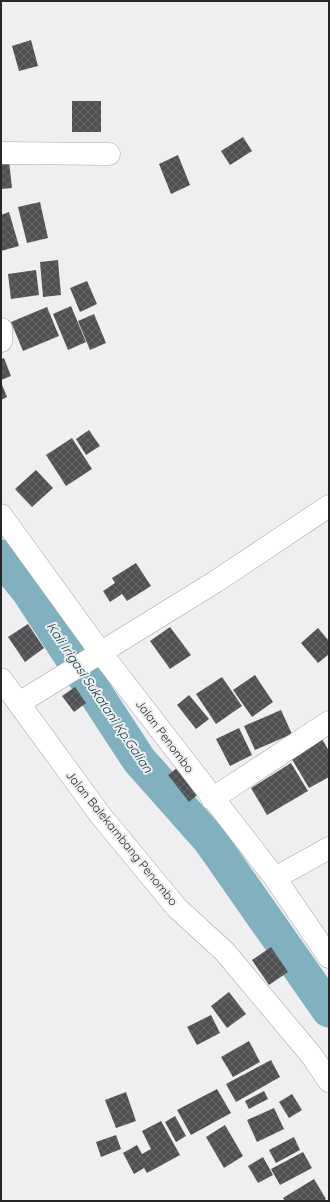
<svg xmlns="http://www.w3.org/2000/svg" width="330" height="1202" font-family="Quicksand,sans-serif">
	<defs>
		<pattern id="building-cross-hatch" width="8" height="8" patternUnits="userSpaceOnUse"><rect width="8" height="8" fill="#515053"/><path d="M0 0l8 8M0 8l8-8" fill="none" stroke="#676668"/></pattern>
	</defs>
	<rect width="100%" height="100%" fill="#efeef1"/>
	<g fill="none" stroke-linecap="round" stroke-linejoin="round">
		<path stroke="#81b1bf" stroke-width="35" d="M1,557L28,590L139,760L210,840L329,1010"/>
	</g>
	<g fill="url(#building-cross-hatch)">
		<path d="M31,40L38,66L19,71L12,46Z"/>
		<rect x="72" y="101" width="29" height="31"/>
		<path d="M243,137L252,151L230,165L221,151Z"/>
		<path d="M178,155L190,185L171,194L159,164Z"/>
		<path d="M1,161H9L12,188L1,189Z"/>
		<path d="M40,202L48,238L27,243L18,207Z"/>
		<path d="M9,212L19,246L1,251V215Z"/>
		<path d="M58,260L61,295L43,297L40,262Z"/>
		<path d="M36,270L39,295L11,299L8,274Z"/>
		<path d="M87,281L97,304L80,312L70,288Z"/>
		<path d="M71,306L86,342L68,350L53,314Z"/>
		<path d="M47,307L59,336L23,351L11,322Z"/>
		<path d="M94,314L106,343L90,350L78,321Z"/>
		<path d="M4,358L11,376L1,380V359Z"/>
		<path d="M1,382L7,397L1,400Z"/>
		<path d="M89,430L100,446L86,455L76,439Z"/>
		<path d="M72,438L92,469L66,486L46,455Z"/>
		<path d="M36,470L53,488L32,507L15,489Z"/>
		<path d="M136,563L151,586L127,601L122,594L110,602L103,591L115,583L112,578Z"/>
		<path d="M28,624L44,648L25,662L8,637Z"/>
		<path d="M170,627L191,655L170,669L150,641Z"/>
		<path d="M318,628L329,641V654L318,663L301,643Z"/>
		<path d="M255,675L273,702L252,717L233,690Z"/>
		<path d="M222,677L242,706L216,724L196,694Z"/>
		<path d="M75,687L86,703L74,712L62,696Z"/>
		<path d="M189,695L209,719L196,729L177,705Z"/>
		<path d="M281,710L292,734L255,750L244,726Z"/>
		<path d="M239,728L252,755L230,766L216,739Z"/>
		<path d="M322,739L329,751V777L309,788L290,756Z"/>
		<path d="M291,763L308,791L267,815L251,788Z"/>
		<path d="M182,764L202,791L189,802L168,775Z"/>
		<path d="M271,947L288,972L269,985L252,960Z"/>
		<path d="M229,992L246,1014L227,1028L211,1006Z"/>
		<path d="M211,1015L220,1033L197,1045L187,1027Z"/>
		<path d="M249,1041L260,1062L233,1077L221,1057Z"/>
		<path d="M271,1060L280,1077L236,1102L226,1084Z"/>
		<path d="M217,1089L231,1113L191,1135L177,1110Z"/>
		<path d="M264,1091L268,1099L249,1109L245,1101Z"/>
		<path d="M126,1092L136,1121L116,1128L105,1100Z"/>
		<path d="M292,1094L302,1110L289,1118L279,1102Z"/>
		<path d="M274,1108L284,1129L257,1142L247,1120Z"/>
		<path d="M175,1116L186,1136L176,1142L165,1122Z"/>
		<path d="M161,1121L180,1155L147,1173L144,1168L134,1174L123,1153L137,1145L142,1154L151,1149L142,1131Z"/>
		<path d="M225,1125L243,1156L224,1168L206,1137Z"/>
		<path d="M116,1135L121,1149L101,1157L96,1142Z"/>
		<path d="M294,1137L300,1150L276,1163L269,1150Z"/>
		<path d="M303,1152L312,1168L280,1185L271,1169Z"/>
		<path d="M263,1157L273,1175L258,1183L248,1166Z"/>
		<path d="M314,1179L326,1199L323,1201H285L283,1198Z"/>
	</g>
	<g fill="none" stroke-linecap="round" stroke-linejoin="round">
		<defs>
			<g id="minor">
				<path d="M1,153L109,154"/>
				<path d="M1,329V341"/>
				<path d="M1,515L101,653L275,878L329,957"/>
				<path d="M1,679L101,816L177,908L225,952L312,1056L329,1081"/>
				<path d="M19,703L215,582L329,506"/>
				<path d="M212,799L329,722"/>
				<path d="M275,878L329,848"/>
			</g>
		</defs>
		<use href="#minor" stroke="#a4a3a5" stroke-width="23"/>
		<use href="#minor" stroke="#fff" stroke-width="22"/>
	</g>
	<g text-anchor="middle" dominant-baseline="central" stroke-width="4" stroke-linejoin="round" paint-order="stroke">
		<g font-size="12" fill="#272728" stroke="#efeef1">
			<text transform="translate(165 736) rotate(53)">Jalan Penombo</text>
			<text transform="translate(122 838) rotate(51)">Jalan Balekambang Penombo</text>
		</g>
		<g font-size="13" font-style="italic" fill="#05343f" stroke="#efeef1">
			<text transform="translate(100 697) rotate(56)">Kali Irigasi Sukatani Kp.Galian</text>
		</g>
	</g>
	<rect width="330" height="1202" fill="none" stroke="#272728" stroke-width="4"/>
</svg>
